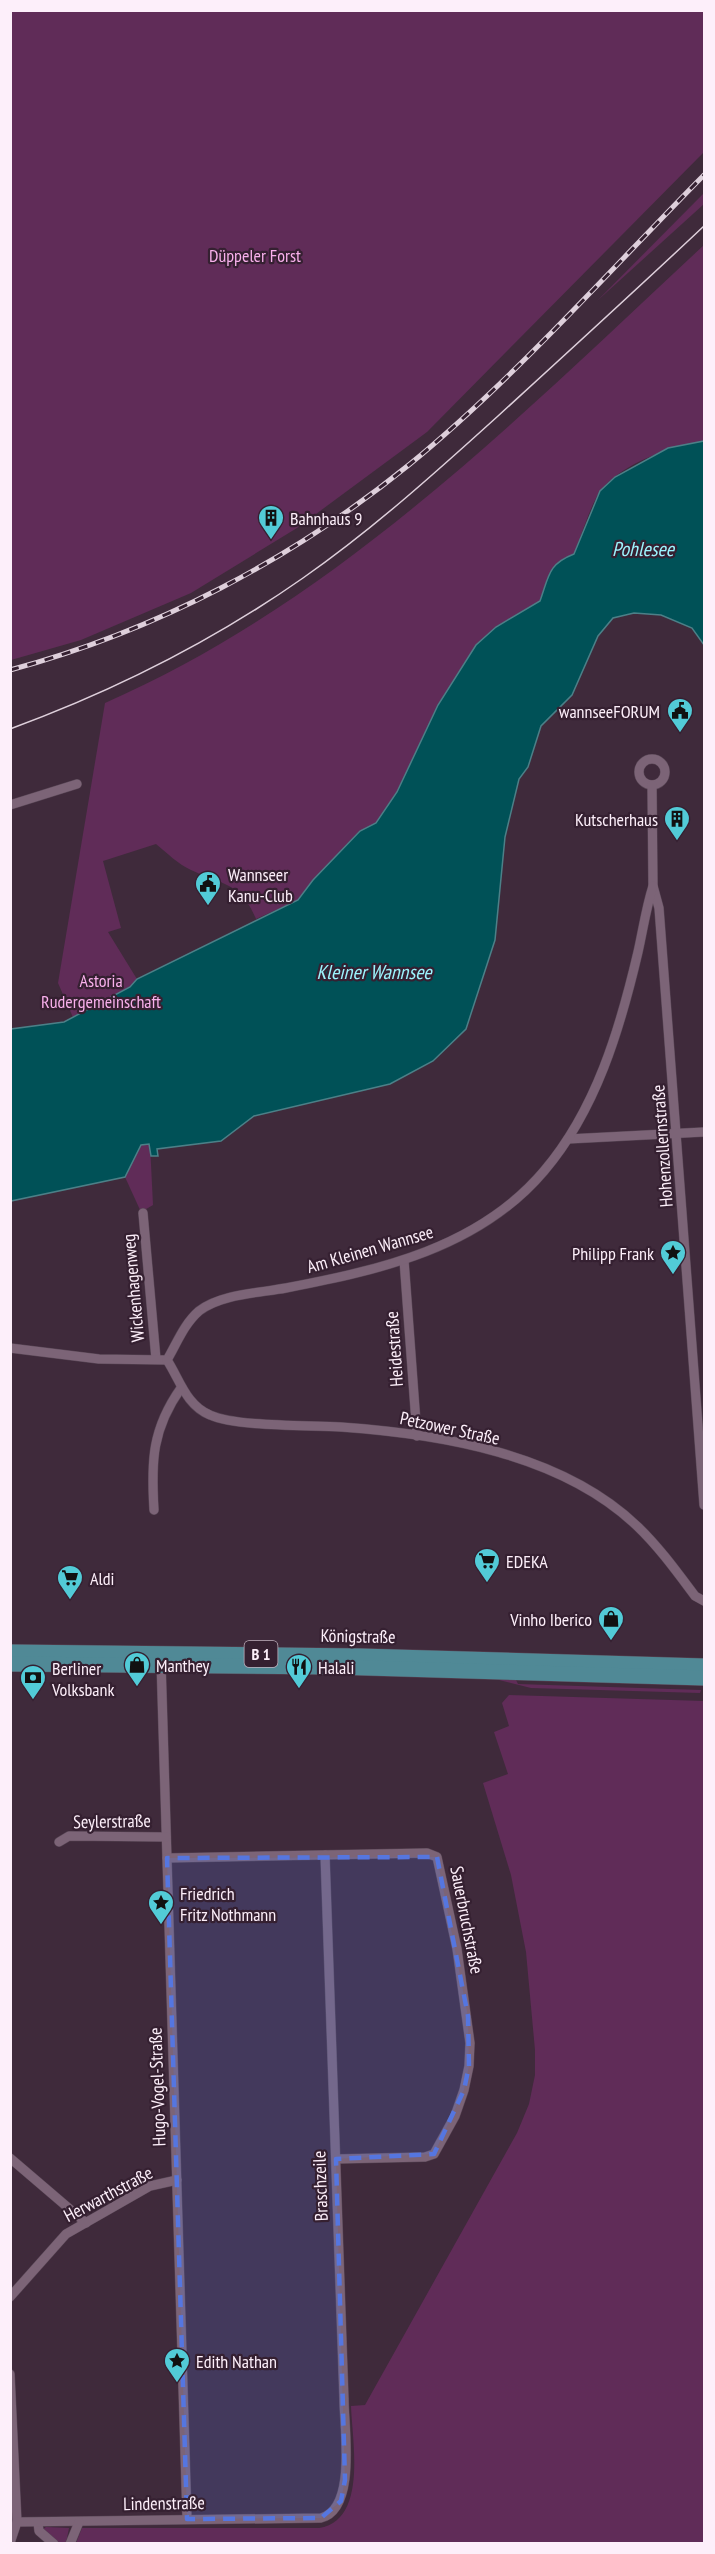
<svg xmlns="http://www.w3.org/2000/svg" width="715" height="2554" font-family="'PT Sans Narrow',sans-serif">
	<rect width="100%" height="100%" fill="#3f2a3b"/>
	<g fill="#602c58">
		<path d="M11,10L704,11V152L427,432L297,528L191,593L81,640L11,660Z"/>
		<path d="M704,193V204L597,301Z"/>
		<path d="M704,245V441C669,448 626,461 601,490C592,501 580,539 574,554C549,563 548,577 540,601L496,627L438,705L397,792L376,823L360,831L313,880L298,900L256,919C241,882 222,885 191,870C178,864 167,853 156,844L103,861L121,928L108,932L156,1010L82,1038L58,983L105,703C338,601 520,416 704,245Z"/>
		<path d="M150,1144L153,1205L141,1212L125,1177L141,1145Z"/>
		<path d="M500,1678H515L518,1684L701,1690L700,1693L531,1688L499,1680Z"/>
		<path d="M509,1695L704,1701V2543H76L82,2528H319C368,2520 352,2441 351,2406L365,2405L517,2133L529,2104L535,2075V2050L526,1952L511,1875L483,1783L508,1774L494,1732L509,1726L502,1703Z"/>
		<path d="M46,2527L69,2528L66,2543H57L43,2529Z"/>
	</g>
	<path fill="#005157" stroke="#4c8088" stroke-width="1.5" d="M704,441V645L692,628L661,615L634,613L613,618L598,636L572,695L541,726L528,767L519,779L505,837L495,940L466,1029L433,1061L390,1084L254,1116L221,1141L157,1149L158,1156H151L149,1144L141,1145L125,1177L11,1201V1029L64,1022L130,987L137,979L298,900L313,880L360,831L376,823L397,792L438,705L476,645L496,627L540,601C549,576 548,564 574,554L600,491L615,477L668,448Z"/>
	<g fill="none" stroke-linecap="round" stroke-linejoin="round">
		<defs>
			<g id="street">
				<circle cx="652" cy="772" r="13"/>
				<path d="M652,785L653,886L659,908L704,1505"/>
				<path d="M10,805L77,784"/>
				<path d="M568,1139L704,1132"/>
				<path d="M143,1213L156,1359"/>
				<path d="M404,1260L417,1436"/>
				<path d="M10,1348L99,1359L167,1360C177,1343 184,1324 199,1311C221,1294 259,1293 286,1288C380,1270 479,1248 544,1171C596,1110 620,1029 638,952C643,930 646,908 653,886"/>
				<path d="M167,1360C180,1380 186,1405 210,1415C237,1427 308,1425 341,1427C441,1434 562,1454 637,1526C659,1547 677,1572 695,1596L704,1601"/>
				<path d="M154,1510C151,1461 152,1429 181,1388"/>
				<path d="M161,1661L187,2519"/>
				<path d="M59,1842L69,1836L166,1837"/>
				<path d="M167,1858L427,1853L437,1857L457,1949L470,2043L469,2066L464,2090L455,2116L434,2154L425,2157L336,2159"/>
				<path d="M10,2158L86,2223"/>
				<path d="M10,2297L66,2234L150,2186L177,2180"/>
				<path d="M10,2374L17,2522"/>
				<path d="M38,2523L39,2531L54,2544"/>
				<path d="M10,2543L17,2522L321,2518C357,2509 344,2428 344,2399L325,1855"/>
				<path d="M70,2544L79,2522"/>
			</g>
			<g id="primary">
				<path d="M10,1652L360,1656L704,1666"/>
				<path d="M10,1664L333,1667L704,1678"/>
			</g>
		</defs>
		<use href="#street" stroke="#594756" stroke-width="10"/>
		<use href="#primary" stroke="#594756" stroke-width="16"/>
		<use href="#street" stroke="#7c6477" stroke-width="9"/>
		<use href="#primary" stroke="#508996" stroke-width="15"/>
		<path stroke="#decfdb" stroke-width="1.5" d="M10,729C114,691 213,641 303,578C373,529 435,473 498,416C567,353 636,290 704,226"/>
		<defs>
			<path id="rail" d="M10,670C156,631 293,559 410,464C516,377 608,272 704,175"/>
		</defs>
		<use href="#rail" stroke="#decfdb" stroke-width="5"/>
		<use href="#rail" stroke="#352031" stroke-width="3" stroke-dasharray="9" stroke-linecap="butt"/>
	</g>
	<path fill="#5576e0" fill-opacity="0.2" stroke="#5576e0" stroke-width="4.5" stroke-dasharray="12 8" stroke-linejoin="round" d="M437,1857L468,2016L469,2066L464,2090L434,2154L336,2159L345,2480L341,2501L321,2518L187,2519L167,1858Z"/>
	<defs>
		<symbol id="building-pin" viewBox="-11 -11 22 30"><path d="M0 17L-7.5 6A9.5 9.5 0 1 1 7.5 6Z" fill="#52cbd7" stroke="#352031"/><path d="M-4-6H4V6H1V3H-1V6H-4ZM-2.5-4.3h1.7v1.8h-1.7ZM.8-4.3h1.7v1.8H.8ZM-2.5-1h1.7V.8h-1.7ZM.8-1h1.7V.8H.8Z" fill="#111"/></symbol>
		<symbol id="civic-pin" viewBox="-11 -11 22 30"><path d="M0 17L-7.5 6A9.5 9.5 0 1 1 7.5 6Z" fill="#52cbd7" stroke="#352031"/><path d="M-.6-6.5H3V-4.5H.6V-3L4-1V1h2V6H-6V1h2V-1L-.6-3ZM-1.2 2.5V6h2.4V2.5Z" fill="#111"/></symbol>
		<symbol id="sight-pin" viewBox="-11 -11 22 30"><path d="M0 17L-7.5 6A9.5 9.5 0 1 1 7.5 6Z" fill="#52cbd7" stroke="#352031"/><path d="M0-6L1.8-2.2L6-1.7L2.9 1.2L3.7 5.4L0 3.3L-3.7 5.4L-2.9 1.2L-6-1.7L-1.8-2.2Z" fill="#111"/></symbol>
		<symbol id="supermarket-pin" viewBox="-11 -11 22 30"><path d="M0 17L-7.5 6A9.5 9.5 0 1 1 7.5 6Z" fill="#52cbd7" stroke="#352031"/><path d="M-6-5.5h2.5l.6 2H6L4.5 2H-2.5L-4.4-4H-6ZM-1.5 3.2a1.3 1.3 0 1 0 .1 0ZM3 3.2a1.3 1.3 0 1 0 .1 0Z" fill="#111"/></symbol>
		<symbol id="shop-pin" viewBox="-11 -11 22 30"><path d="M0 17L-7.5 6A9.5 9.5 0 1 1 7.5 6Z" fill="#52cbd7" stroke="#352031"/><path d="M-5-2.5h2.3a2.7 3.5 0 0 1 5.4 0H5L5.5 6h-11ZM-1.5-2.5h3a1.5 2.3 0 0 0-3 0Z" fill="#111"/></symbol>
		<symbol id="restaurant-pin" viewBox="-11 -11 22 30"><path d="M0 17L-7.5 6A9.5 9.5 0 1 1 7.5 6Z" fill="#52cbd7" stroke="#352031"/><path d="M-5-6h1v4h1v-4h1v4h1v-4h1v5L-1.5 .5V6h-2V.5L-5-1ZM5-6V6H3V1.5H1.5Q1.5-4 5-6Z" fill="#111"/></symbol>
		<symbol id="bank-pin" viewBox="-11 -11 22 30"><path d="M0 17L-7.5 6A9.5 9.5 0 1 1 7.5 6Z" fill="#52cbd7" stroke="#352031"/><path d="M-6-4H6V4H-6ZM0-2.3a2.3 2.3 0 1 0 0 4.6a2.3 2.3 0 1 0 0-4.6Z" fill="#111"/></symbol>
	</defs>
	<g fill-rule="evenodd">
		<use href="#building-pin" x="256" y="503" width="30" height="40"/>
		<use href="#civic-pin" x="665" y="696" width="30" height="40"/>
		<use href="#building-pin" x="662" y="804" width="30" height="40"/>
		<use href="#civic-pin" x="193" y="869" width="30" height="40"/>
		<use href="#sight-pin" x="658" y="1238" width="30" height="40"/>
		<use href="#supermarket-pin" x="472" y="1546" width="30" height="40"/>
		<use href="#supermarket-pin" x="55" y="1563" width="30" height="40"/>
		<use href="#shop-pin" x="596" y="1604" width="30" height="40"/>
		<use href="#shop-pin" x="122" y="1650" width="30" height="40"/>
		<use href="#restaurant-pin" x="284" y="1652" width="30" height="40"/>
		<use href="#bank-pin" x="18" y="1663" width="30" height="40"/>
		<use href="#sight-pin" x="146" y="1888" width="30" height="40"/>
		<use href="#sight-pin" x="162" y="2346" width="30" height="40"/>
	</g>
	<g text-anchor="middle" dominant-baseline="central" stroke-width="4.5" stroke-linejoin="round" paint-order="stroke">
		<rect fill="#352031" stroke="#c1b1be" stroke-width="1.5" x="244.5" y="1641" width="33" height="26" rx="4.5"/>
		<g font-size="16" font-weight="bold" fill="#fdeffa">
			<text x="261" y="1654">B 1</text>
		</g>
		<g font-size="18" fill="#f9b0ec" stroke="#352031">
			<text x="255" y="255">Düppeler Forst</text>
			<text x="101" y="980">Astoria<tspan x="101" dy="21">Rudergemeinschaft</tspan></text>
		</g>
		<g font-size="18" fill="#fdeffa" stroke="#352031" text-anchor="start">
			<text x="290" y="518">Bahnhaus 9</text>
			<text x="660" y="711" text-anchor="end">wannseeFORUM</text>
			<text x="658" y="819" text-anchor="end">Kutscherhaus</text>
			<text x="228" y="874">Wannseer<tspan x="228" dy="21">Kanu-Club</tspan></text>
			<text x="654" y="1253" text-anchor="end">Philipp Frank</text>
			<text x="506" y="1561">EDEKA</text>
			<text x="90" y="1578">Aldi</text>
			<text x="592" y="1619" text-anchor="end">Vinho Iberico</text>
			<text x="156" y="1665">Manthey</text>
			<text x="318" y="1667">Halali</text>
			<text x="52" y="1668">Berliner<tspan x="52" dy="21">Volksbank</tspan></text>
			<text x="180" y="1893">Friedrich<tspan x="180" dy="21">Fritz Nothmann</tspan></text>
			<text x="196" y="2361">Edith Nathan</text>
		</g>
		<g font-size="18" fill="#fdeffa" stroke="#352031">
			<text transform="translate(662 1146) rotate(-94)">Hohenzollernstraße</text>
			<text transform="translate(370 1249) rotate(-16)">Am Kleinen Wannsee</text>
			<text transform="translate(133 1288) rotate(-95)">Wickenhagenweg</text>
			<text transform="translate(394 1349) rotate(-94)">Heidestraße</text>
			<text transform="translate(450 1428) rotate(12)">Petzower Straße</text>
			<text transform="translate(358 1636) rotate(1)">Königstraße</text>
			<text transform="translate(112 1821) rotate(-1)">Seylerstraße</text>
			<text transform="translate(467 1920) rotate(79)">Sauerbruchstraße</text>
			<text transform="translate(157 2087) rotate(-92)">Hugo-Vogel-Straße</text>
			<text transform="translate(320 2186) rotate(-92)">Braschzeile</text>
			<text transform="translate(108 2194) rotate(-28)">Herwarthstraße</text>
			<text transform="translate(164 2503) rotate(-1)">Lindenstraße</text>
		</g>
		<g font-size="20" font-style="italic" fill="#9cf4fd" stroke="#352031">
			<text x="643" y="549">Pohlesee</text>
			<text x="374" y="972">Kleiner Wannsee</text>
		</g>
	</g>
	<rect width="715" height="2554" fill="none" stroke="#fdeffa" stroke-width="24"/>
</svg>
